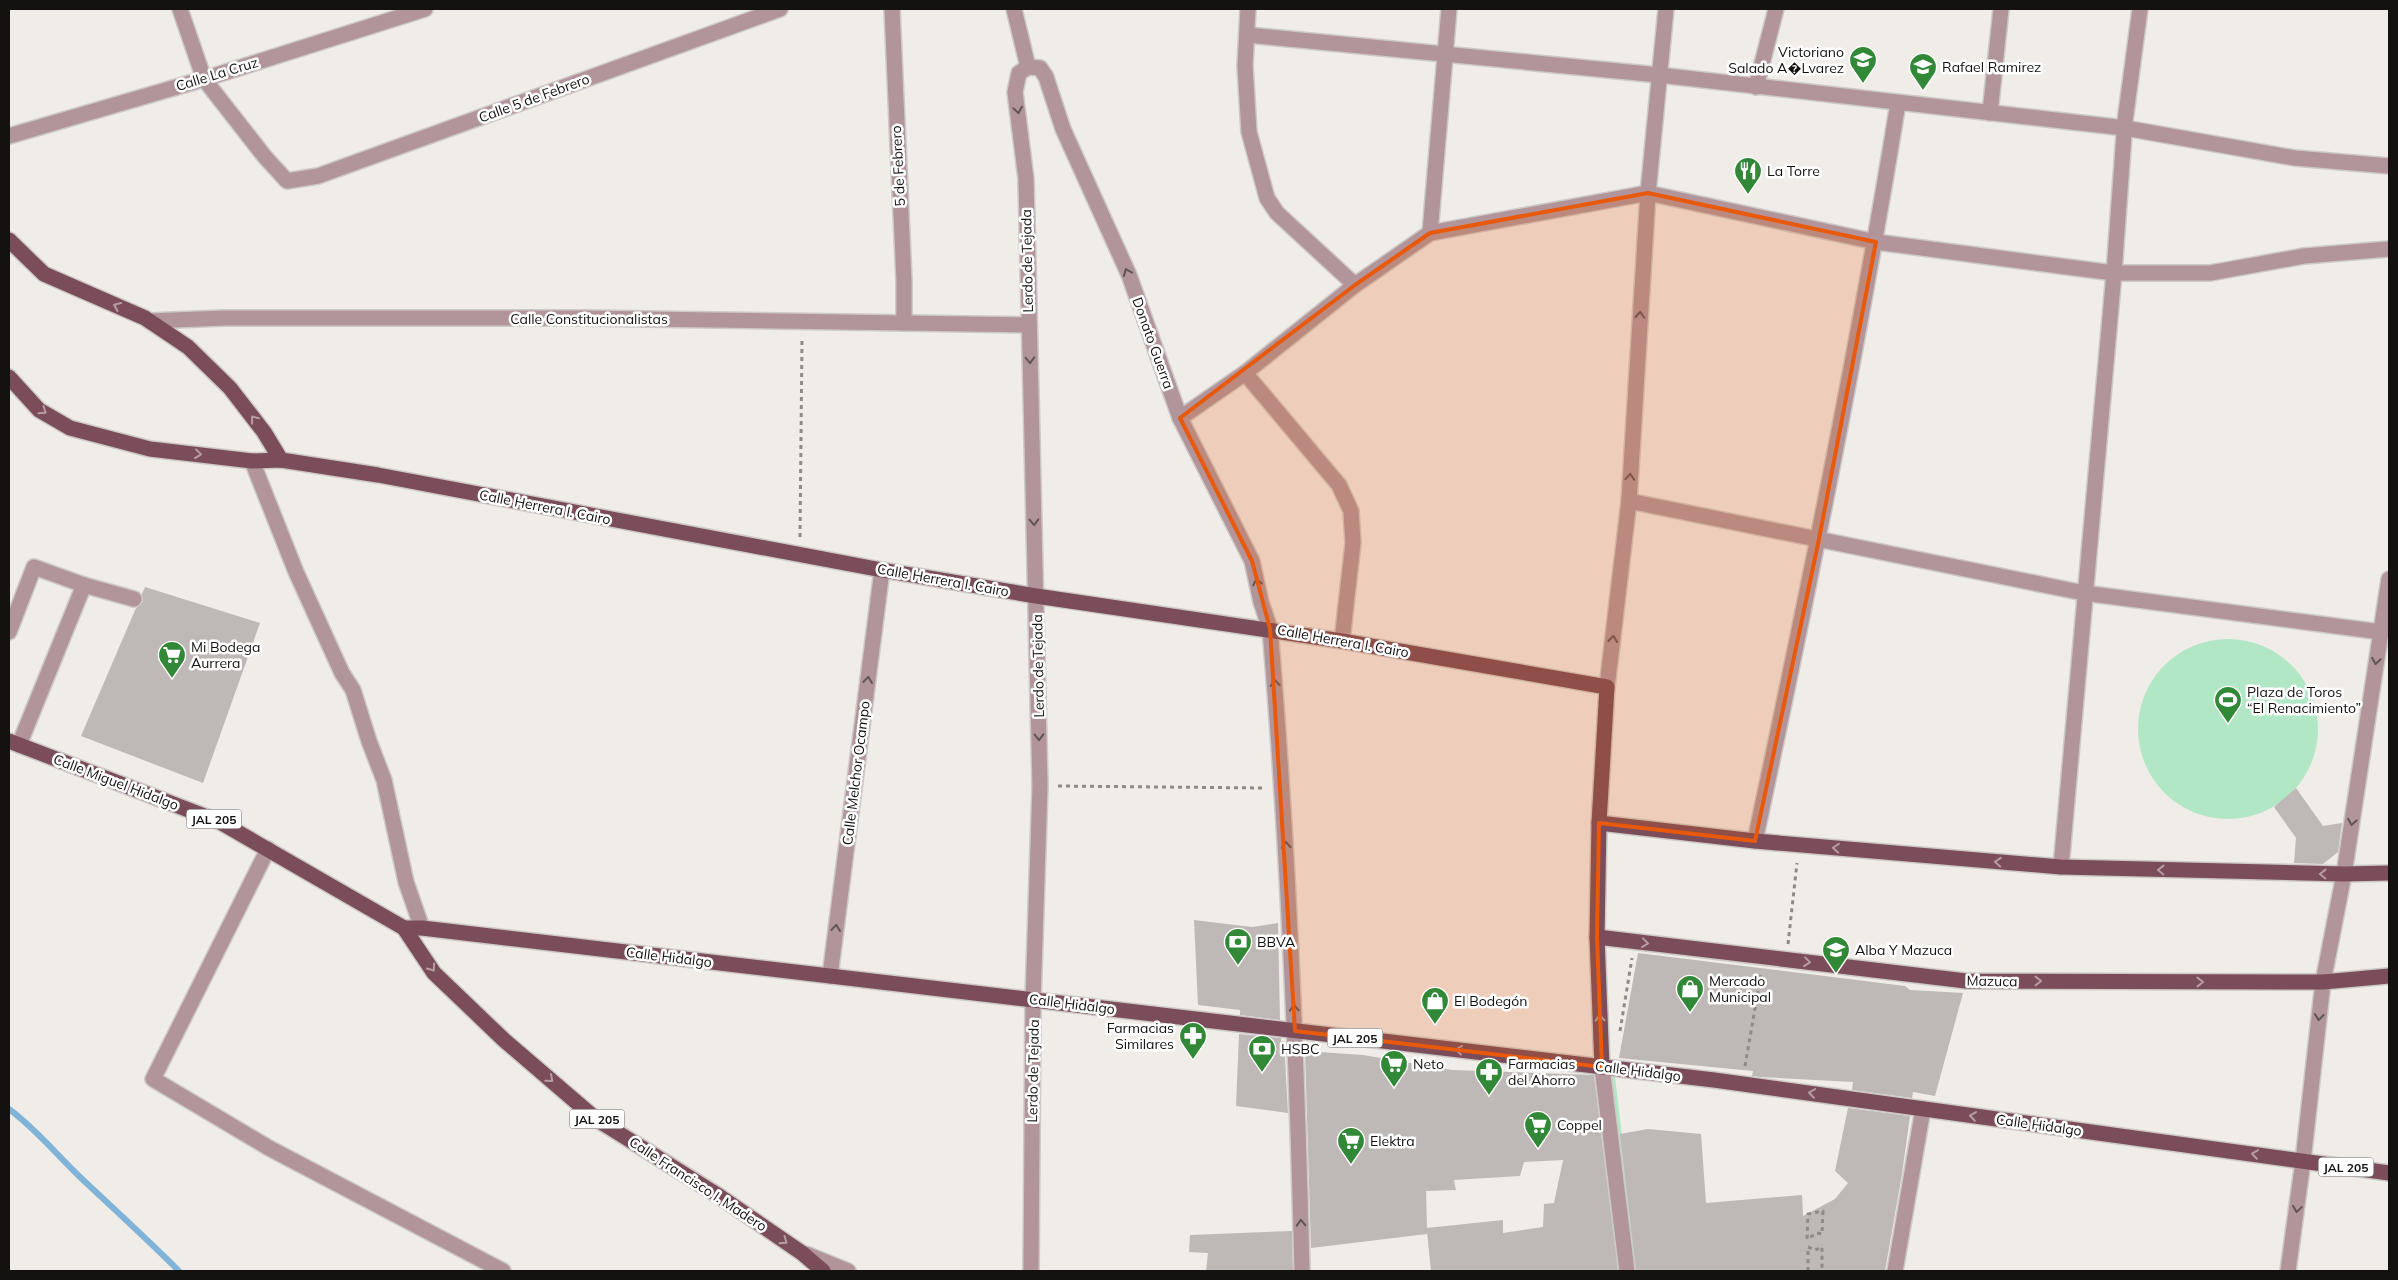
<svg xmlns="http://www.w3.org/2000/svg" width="2398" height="1280" font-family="Mulish,sans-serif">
	<rect width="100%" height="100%" fill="#f0ece8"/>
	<g fill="#b2e7c6">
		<circle cx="2228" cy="729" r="90"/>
		<path d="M1595,1066L1614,1068L1638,1271H1617Z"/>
	</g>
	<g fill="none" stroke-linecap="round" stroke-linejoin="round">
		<path stroke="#7fb3d7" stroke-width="6" d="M9,1109C36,1129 57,1155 81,1178C114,1209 147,1239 179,1271"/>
	</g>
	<g fill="#beb8b7" fill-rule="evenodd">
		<path d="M145,587L260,623L203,783L81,736L136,608L143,602L142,594Z"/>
		<path d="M2296,788L2323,826L2342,823L2338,852L2323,864L2294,863L2296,838L2274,807Z"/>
		<path d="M1194,920L1252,927L1278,923L1280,1020L1240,1015V1010L1198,1005Z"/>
		<path d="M1638,953L1905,986L1910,990L1963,993L1935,1096L1913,1092L1912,1098L1852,1090L1853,1082L1761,1077L1752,1076L1753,1071L1619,1058Z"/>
		<path d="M1239,1034L1281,1038V1041H1284L1288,1113L1236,1106Z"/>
		<path d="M1305,1051L1363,1055L1452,1070L1594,1075L1618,1271H1431L1427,1232V1234L1311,1248ZM1563,1160L1554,1203L1544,1204L1543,1227L1503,1233V1220L1427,1228L1426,1191L1456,1190L1454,1180L1520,1176L1524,1162Z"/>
		<path d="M1848,1108L1910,1116L1902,1174L1885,1271H1636L1620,1134L1648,1129L1701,1134L1706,1203L1802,1195L1803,1216L1835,1199L1848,1183L1835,1171Z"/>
		<path d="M1292,1231L1293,1271H1206L1208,1253L1189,1252L1190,1235Z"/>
	</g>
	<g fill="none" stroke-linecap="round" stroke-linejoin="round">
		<defs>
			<g id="minor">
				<path d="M180,9L204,79L265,157L287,181L318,176L780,9"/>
				<path d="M892,9L904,281V323"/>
				<path d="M1014,9L1028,67"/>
				<path d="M1248,9L1245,66L1249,132L1267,198L1277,213L1355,285"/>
				<path d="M1248,35L1659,75L2125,128L2295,158L2389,166"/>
				<path d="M1028,67L1040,68L1046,77L1063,129L1129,275L1180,418L1252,561L1261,602L1270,629C1288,843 1297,1057 1302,1271"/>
				<path d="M1028,67L1019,73L1015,92L1026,179L1040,786L1033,1000L1031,1271"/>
				<path d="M1756,87L1776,9"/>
				<path d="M1990,113L2001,9"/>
				<path d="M9,136L204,79L425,9"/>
				<path d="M1430,233L1449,9"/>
				<path d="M149,321L224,318H582L1029,325"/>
				<path d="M1245,373L1339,485L1351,511L1353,543L1342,641"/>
				<path d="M1180,418L1245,373L1355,285L1430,233L1648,193L1876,242L2114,273H2210L2304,256L2389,249"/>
				<path d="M252,461L296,572L342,673L353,690L369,741L384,780L406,882L422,928"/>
				<path d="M1629,501L2084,593L2381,632"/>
				<path d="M84,585L134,599"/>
				<path d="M9,632L34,567L84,585L19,745"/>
				<path d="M1607,687L1629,501L1648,193L1666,9"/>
				<path d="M1755,841C1807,596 1858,350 1898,103"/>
				<path d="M268,849L153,1079L269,1148L503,1271"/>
				<path d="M2061,867L2114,273L2125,121L2140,9"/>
				<path d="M830,976L882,570"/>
				<path d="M1602,1067L1627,1271"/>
				<path d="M806,1254L848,1271"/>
				<path d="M1895,1271L1923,1109"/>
				<path d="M2288,1271L2303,1161L2323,982L2344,874L2389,579"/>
			</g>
			<g id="major">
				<path d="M9,240L44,274L145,318L188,347L230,388L264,432L281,460"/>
				<path d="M9,377L39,410L70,428L150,449L252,461L281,460L378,475L882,570L1036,596L1342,641L1607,687L1599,823L1597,937L1602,1067"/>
				<path d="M9,741L220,822L404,928L434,973L504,1040L596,1119L716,1194L802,1253L823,1271"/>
				<path d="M1599,823L1755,841L2061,867L2344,874L2389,873"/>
				<path d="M404,928H422L1714,1080L2389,1173"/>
				<path d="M1597,937L1966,981L2323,982L2389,976"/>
			</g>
		</defs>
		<use href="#minor" stroke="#cdc9c6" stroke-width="18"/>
		<use href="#major" stroke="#cdc9c6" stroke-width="18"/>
		<g stroke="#8d8a87" stroke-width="3" stroke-dasharray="4 4" stroke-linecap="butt">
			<path d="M800,537L802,339"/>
			<path d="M1058,786L1264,788"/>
			<path d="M1788,944L1797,863"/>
			<path d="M1620,1031L1632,958"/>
			<path d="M1745,1066L1761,974"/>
			<path d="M1823,1211L1822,1234L1817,1233L1807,1239L1808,1214Z"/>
			<path d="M1808,1271V1247L1815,1250L1822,1247V1271"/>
		</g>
		<use href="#minor" stroke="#b1959b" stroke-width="15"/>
		<use href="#major" stroke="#7b4c59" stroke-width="15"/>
	</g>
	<defs><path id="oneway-chevron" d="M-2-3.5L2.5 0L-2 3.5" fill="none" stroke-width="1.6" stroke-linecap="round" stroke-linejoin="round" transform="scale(1.25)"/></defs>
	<g stroke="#625456">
		<use href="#oneway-chevron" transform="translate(1018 110) rotate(81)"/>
		<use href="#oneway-chevron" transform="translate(1127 272) rotate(-113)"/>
		<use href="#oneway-chevron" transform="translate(1640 315) rotate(-86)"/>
		<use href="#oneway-chevron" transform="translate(1030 360) rotate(88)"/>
		<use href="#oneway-chevron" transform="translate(1630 477) rotate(-86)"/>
		<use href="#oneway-chevron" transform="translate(1034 522) rotate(88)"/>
		<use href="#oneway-chevron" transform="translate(1257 582) rotate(-102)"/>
		<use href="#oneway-chevron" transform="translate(1613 639) rotate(-84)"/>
		<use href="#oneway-chevron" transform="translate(2376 661) rotate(99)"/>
		<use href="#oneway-chevron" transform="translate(868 680) rotate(-83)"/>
		<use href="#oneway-chevron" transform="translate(1275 683) rotate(-95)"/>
		<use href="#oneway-chevron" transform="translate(1039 737) rotate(89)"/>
		<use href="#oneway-chevron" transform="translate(2352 822) rotate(99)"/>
		<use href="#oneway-chevron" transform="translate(1286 845) rotate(-93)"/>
		<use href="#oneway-chevron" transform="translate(836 928) rotate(-83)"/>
		<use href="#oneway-chevron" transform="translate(1294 1008) rotate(-93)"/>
		<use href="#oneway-chevron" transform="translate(2319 1017) rotate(96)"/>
		<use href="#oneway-chevron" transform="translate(2297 1209) rotate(98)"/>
		<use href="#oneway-chevron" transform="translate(1301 1223) rotate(-92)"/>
	</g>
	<g stroke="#b69da4">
		<use href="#oneway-chevron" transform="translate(117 306) rotate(-156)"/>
		<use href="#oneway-chevron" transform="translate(43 411) rotate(35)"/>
		<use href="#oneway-chevron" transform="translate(254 419) rotate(-128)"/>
		<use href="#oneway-chevron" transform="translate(198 454) rotate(7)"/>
		<use href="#oneway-chevron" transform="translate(1836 848) rotate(-175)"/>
		<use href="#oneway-chevron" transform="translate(1998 862) rotate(-175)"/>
		<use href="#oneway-chevron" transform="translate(2161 870) rotate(-179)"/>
		<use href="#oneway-chevron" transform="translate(2323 874) rotate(-179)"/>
		<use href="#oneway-chevron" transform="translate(1645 943) rotate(7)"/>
		<use href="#oneway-chevron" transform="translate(1807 962) rotate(7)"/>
		<use href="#oneway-chevron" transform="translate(432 968) rotate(54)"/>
		<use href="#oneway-chevron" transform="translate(2038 981)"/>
		<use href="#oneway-chevron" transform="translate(2200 982)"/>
		<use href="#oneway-chevron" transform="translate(1600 1018) rotate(-92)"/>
		<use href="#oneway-chevron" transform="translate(1459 1050) rotate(-173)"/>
		<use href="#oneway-chevron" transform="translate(550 1079) rotate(40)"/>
		<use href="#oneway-chevron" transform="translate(1812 1093) rotate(-172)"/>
		<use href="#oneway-chevron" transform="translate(1973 1116) rotate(-172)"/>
		<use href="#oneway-chevron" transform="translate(2255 1154) rotate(-172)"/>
		<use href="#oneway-chevron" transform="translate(784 1241) rotate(35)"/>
	</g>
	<path fill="#e8590c" fill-opacity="0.2" stroke="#e8590c" stroke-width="4" stroke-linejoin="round" d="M1648,193L1876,242L1818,544L1755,841L1599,823L1597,937L1602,1067L1295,1031L1270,629L1252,561L1180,418L1355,285L1430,233Z"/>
	<defs>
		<symbol id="school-pin" viewBox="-11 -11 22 30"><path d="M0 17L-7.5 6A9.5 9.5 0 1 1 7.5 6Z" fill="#318837" stroke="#fff"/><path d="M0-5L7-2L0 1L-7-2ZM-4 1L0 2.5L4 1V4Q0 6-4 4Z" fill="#fff"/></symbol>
		<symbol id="restaurant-pin" viewBox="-11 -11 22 30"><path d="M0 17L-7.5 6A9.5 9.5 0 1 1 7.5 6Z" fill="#318837" stroke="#fff"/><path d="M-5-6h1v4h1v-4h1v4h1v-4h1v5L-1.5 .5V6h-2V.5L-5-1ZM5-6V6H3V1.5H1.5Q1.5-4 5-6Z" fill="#fff"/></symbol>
		<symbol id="supermarket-pin" viewBox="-11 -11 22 30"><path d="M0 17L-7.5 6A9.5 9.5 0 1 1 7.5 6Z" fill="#318837" stroke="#fff"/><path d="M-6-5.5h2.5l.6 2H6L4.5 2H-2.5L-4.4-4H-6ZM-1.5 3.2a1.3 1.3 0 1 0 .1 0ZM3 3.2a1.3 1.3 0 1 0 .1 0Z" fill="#fff"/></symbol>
		<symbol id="stadium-pin" viewBox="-11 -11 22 30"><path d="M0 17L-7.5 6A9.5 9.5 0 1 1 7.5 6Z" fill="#318837" stroke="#fff"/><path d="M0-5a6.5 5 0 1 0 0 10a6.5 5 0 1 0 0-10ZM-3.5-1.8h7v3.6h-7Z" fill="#fff"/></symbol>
		<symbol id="bank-pin" viewBox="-11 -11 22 30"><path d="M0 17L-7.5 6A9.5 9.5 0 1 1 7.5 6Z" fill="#318837" stroke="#fff"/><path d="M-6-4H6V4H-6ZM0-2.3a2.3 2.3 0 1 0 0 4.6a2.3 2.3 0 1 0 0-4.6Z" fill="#fff"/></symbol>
		<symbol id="shop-pin" viewBox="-11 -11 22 30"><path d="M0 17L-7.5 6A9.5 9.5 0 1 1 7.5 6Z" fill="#318837" stroke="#fff"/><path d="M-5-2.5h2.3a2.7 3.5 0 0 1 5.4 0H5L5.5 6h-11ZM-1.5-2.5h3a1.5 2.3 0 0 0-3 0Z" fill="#fff"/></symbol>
		<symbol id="pharmacy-pin" viewBox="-11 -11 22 30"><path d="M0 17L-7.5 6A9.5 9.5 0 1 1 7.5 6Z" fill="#318837" stroke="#fff"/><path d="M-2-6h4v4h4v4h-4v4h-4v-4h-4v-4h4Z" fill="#fff"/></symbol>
	</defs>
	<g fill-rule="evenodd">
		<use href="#school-pin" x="1847" y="44" width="32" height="43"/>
		<use href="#school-pin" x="1907" y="51" width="32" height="43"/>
		<use href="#restaurant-pin" x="1732" y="155" width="32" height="43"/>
		<use href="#supermarket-pin" x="156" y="639" width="32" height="43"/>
		<use href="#stadium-pin" x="2212" y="684" width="32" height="43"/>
		<use href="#bank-pin" x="1222" y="926" width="32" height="43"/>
		<use href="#school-pin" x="1820" y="934" width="32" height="43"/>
		<use href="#shop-pin" x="1674" y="973" width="32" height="43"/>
		<use href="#shop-pin" x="1419" y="985" width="32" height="43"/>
		<use href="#pharmacy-pin" x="1177" y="1020" width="32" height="43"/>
		<use href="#bank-pin" x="1246" y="1033" width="32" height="43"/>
		<use href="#supermarket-pin" x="1378" y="1048" width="32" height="43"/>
		<use href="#pharmacy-pin" x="1473" y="1056" width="32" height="43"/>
		<use href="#supermarket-pin" x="1522" y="1109" width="32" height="43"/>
		<use href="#supermarket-pin" x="1335" y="1125" width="32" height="43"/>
	</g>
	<g text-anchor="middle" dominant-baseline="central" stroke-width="5" stroke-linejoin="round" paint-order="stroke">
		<g fill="#fff" stroke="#5a5958" stroke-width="1">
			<rect x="186.5" y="809.5" width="55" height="19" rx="4"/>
			<rect x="1327.5" y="1028.5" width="55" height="19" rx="4"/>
			<rect x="569.5" y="1109.5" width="55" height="19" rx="4"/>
			<rect x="2318.5" y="1157.5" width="55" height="19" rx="4"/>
		</g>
		<g font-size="12" font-weight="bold" fill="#141211">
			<text x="214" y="819">JAL 205</text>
			<text x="1355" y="1038">JAL 205</text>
			<text x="597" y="1119">JAL 205</text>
			<text x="2346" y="1167">JAL 205</text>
		</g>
		<g font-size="14" fill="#141211" stroke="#fff" text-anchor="start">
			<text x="1844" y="52" text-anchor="end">Victoriano<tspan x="1844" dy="16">Salado A�Lvarez</tspan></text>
			<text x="1942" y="67">Rafael Ramirez</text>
			<text x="1767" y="171">La Torre</text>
			<text x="191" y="647">Mi Bodega<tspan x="191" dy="16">Aurrera</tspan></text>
			<text x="2247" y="692">Plaza de Toros<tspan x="2247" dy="16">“El Renacimiento”</tspan></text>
			<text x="1257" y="942">BBVA</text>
			<text x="1855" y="950">Alba Y Mazuca</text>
			<text x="1709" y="981">Mercado<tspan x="1709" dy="16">Municipal</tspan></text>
			<text x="1454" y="1001">El Bodegón</text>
			<text x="1174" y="1028" text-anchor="end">Farmacias<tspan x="1174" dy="16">Similares</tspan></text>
			<text x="1281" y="1049">HSBC</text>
			<text x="1413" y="1064">Neto</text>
			<text x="1508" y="1064">Farmacias<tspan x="1508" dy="16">del Ahorro</tspan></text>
			<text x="1557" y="1125">Coppel</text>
			<text x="1370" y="1141">Elektra</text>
		</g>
		<g font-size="14" fill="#141211" stroke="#fff">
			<text transform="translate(217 74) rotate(-17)">Calle La Cruz</text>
			<text transform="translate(534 98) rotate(-20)">Calle 5 de Febrero</text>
			<text transform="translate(898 166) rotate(-93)">5 de Febrero</text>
			<text transform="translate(1027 261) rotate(-91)">Lerdo de Tejada</text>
			<text x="589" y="319">Calle Constitucionalistas</text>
			<text transform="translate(1153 343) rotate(70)">Donato Guerra</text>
			<text transform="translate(545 507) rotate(11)">Calle Herrera I. Cairo</text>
			<text transform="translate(943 580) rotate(10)">Calle Herrera I. Cairo</text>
			<text transform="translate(1343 641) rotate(10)">Calle Herrera I. Cairo</text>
			<text transform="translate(1038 666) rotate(-91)">Lerdo de Tejada</text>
			<text transform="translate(856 773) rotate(-83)">Calle Melchor Ocampo</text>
			<text transform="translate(116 782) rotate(21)">Calle Miguel Hidalgo</text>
			<text transform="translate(669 957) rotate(7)">Calle Hidalgo</text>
			<text transform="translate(1992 981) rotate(1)">Mazuca</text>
			<text transform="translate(1072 1004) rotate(7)">Calle Hidalgo</text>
			<text transform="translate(1033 1071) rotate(-89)">Lerdo de Tejada</text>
			<text transform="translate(1638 1071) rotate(7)">Calle Hidalgo</text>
			<text transform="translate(2039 1125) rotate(8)">Calle Hidalgo</text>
			<text transform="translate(698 1184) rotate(33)">Calle Francisco I. Madero</text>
		</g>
	</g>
	<rect width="2398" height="1280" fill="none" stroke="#141211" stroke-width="20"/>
</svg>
